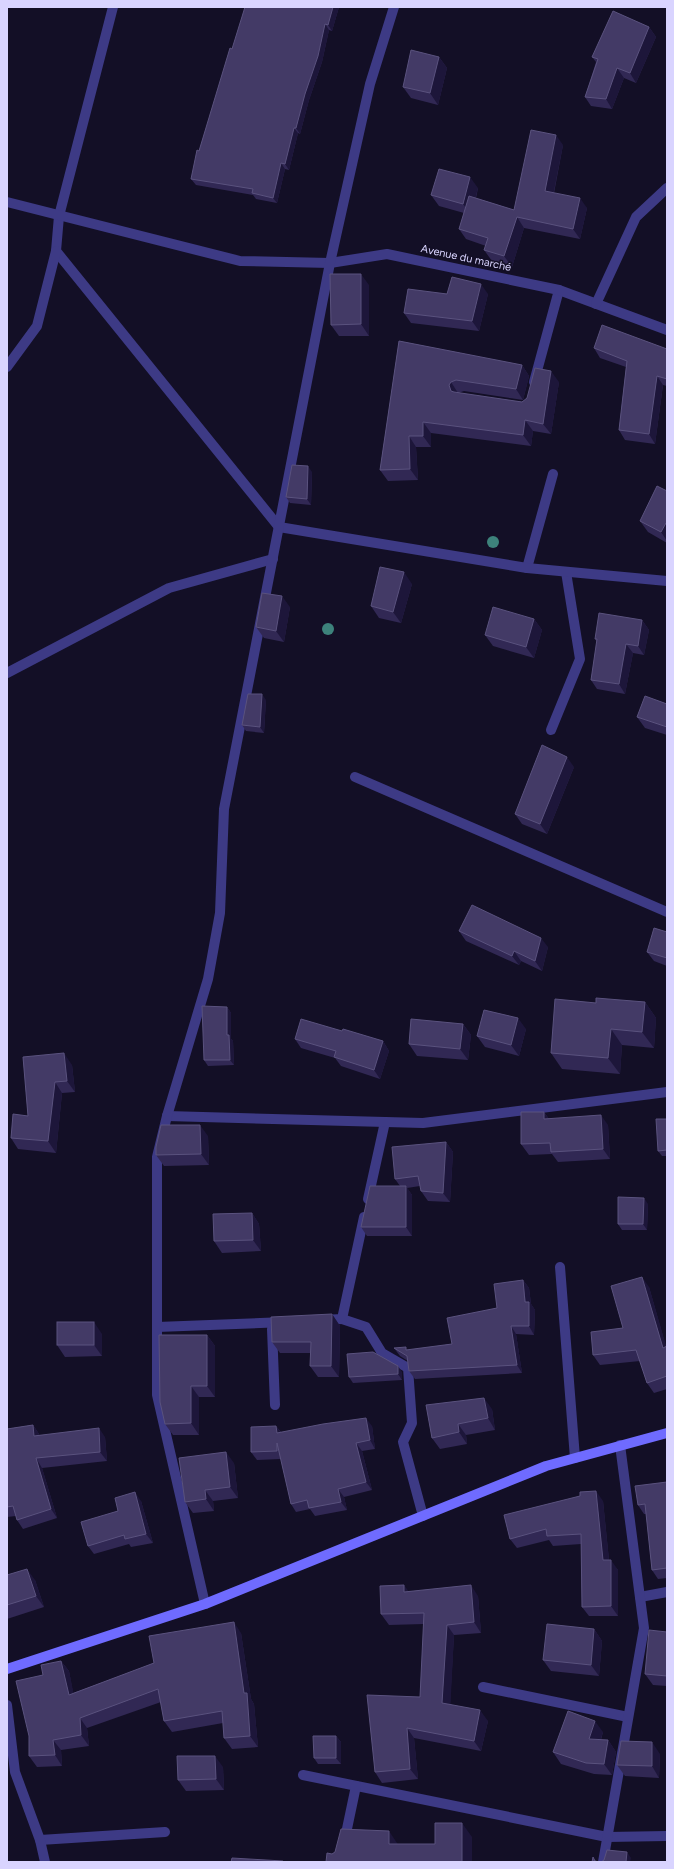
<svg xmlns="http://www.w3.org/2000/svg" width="674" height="1869" font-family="Figtree,sans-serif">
	<rect width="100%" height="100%" fill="#130f26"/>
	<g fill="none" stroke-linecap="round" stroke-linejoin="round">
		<g stroke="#3d3a85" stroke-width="10">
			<path d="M113,7L59,216L56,251L279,527"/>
			<path d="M7,367L37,326L56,251"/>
			<path d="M534,382L559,290"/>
			<path d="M527,568L553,474"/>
			<path d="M7,673L169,588L273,559"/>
			<path d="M551,730L580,659L566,572"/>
			<path d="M355,777L667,912"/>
			<path d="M368,1199L385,1122"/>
			<path d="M560,1267L575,1458"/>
			<path d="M342,1319L366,1327L382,1353L408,1368L412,1423L403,1442L423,1516"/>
			<path d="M323,1320L342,1319L364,1217"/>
			<path d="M157,1327L285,1322"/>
			<path d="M272,1329L275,1405"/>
			<path d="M640,1597L667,1592"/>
			<path d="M483,1687L628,1717"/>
			<path d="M40,1840L165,1832"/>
		</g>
		<g stroke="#3d3a85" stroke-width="10">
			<path d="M7,202L240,261L330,263L387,254L559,290L667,330"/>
			<path d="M596,304L636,217L667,188"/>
			<path d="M279,527L527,568L667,581"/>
			<path d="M167,1116L423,1123L667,1092"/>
			<path d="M205,1604L157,1395V1157L167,1116L208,979L220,913L224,809L330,263L370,84L394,7"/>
			<path d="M7,1705L15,1772L40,1840L45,1862"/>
			<path d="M303,1775L607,1837L667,1836"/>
			<path d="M340,1862L356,1786"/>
			<path d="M603,1862L644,1628L620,1445"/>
		</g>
		<path stroke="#6f6bff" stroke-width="10" d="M7,1669L205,1604L546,1466L667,1433"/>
	</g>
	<g fill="#3d827b">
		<circle cx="493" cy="542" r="6"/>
		<circle cx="328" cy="629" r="6"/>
	</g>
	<g fill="#312854">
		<path d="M339,7L332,31L329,30L322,62L309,100L300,134L298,133L289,170L285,169L277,203L256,199L253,195L196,185L191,179L199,151L232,49Z"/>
		<path d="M649,27L656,37L636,83L624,78L612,109L591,106L585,97L596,62L592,57Z"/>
		<path d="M439,57L447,68L438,105L411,98L403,87Z"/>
		<path d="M563,145L554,193L587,208L580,239L524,228L512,267L492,261L484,250L486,246L466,239L459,229L464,213L439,206L431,195L478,188L476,198L514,210Z"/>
		<path d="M369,285V336H339L331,325Z"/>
		<path d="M447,294H488L479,331L411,323L404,313Z"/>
		<path d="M399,341L522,365L529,376L523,400L464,391L458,393L522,402L559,382L551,434L533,431L531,446L431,433V447H416L418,480L388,481L380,470Z"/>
		<path d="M594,348L667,349V386L663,385L655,444L625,440L619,430L626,367L600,358Z"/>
		<path d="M312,472L311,505L290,503L286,497Z"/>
		<path d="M667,491V543L648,532L640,521Z"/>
		<path d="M412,584L401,623L379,618L371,606Z"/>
		<path d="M290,607L284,642L264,638L256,627Z"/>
		<path d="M534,619L542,630L534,658L493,646L485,635Z"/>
		<path d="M642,620L649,630L644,655L633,653L625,694L597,689L591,680L597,642L595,639Z"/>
		<path d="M266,700L264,733L246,731L242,725Z"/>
		<path d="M667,704V735L645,728L637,717Z"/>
		<path d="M574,767L547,834L522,824L515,814Z"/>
		<path d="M459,931L548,947L542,971L521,961L519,965L466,941Z"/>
		<path d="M667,932V966L654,961L647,952Z"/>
		<path d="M645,1002L656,1018L654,1048L622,1045L620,1074L562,1069L551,1053Z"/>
		<path d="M227,1007L231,1013V1039L233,1041L234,1065L208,1066L204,1060Z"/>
		<path d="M463,1024L471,1035L468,1060L417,1056L409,1044Z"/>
		<path d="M526,1029L519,1056L485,1047L477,1036Z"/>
		<path d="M342,1031L383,1041L389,1051L380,1079L341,1066L335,1058L301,1048L295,1039Z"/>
		<path d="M23,1057L72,1065L75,1092L62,1093L56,1153L18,1149L11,1138L28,1116Z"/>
		<path d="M544,1112L549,1119L608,1125L610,1159L558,1162L552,1154L529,1155L521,1144Z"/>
		<path d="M667,1119V1156H662L658,1151Z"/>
		<path d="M208,1136L209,1165L164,1166L156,1155Z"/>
		<path d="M446,1142L453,1152L450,1202L428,1201L421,1191L420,1186L407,1188L412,1195V1236H367L361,1227L400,1186L395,1179Z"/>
		<path d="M648,1204L647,1230H622L618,1224Z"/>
		<path d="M252,1213L259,1224L261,1251L222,1253L214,1241Z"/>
		<path d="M523,1280L529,1288L531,1304L535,1310L534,1335L516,1334L522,1373L415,1379L409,1371L408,1361L400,1356L394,1348L408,1350L452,1344L497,1308Z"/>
		<path d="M649,1287L666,1347L667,1346V1389L654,1393L647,1383L640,1361L600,1365L593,1355L623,1328Z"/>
		<path d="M332,1314L340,1326L339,1377H318L310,1366L311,1353H280L272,1342Z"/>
		<path d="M102,1334V1356L65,1357L57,1345Z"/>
		<path d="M207,1335L215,1346V1397H199V1435H173L165,1424Z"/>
		<path d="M402,1372V1380L353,1383L349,1377Z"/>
		<path d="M426,1405L492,1409L495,1430L466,1435L467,1444L440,1449L432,1438Z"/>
		<path d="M33,1425L39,1434V1435L105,1437L107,1461L42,1468L57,1518L23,1529L17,1520L16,1516L7,1517V1429Z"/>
		<path d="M276,1426L281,1432L372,1426L375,1449L362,1451L372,1490L344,1497L347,1510L315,1516L310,1509L296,1512L291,1504L281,1459L257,1460L251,1452Z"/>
		<path d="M234,1463L238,1498L213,1501L214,1511L193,1513L185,1502Z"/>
		<path d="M667,1482V1578L658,1579L652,1570L646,1514H644L638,1505Z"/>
		<path d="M141,1501L153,1543L131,1547L129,1544L94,1554L88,1546L118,1511Z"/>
		<path d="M603,1501L609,1560L618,1570V1616H589L582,1607L581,1544L553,1546L549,1540L517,1548L510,1539Z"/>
		<path d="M7,1575L35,1580L44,1607L7,1619Z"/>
		<path d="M409,1591L478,1596L481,1633L454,1635L450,1704L488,1721L481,1751L414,1738L418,1779L382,1783L375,1772L420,1697L424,1624L389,1625L381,1614Z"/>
		<path d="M594,1629L602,1641L599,1676L551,1671L543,1660Z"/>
		<path d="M667,1632V1686L653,1685L645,1674Z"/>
		<path d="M241,1633L251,1699L254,1704L258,1747L232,1749L224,1738L223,1723L172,1732L164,1721L161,1702L87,1728L89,1746L61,1750L62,1766L37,1767L29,1756L43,1675L61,1661L69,1671L73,1693Z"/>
		<path d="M603,1732L601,1740H608L616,1752L612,1775L594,1774L561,1764L553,1752Z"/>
		<path d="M336,1736L341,1742V1764H318L314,1758Z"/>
		<path d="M660,1754L659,1778L625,1776L617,1765Z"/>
		<path d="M223,1767L224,1790L186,1791L178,1780Z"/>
	</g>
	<g fill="#1d163a">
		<path d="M333,7H339L332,31L328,25Z"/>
		<path d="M325,24L329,30L322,62L309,100L300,134L296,128L305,94Z"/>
		<path d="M649,27L656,37L636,83L630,73Z"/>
		<path d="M439,57L447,68L438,105L430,93Z"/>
		<path d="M617,68L624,78L612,109L606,99Z"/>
		<path d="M294,128L298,133L289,170L285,164Z"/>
		<path d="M556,135L563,145L552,201L545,191Z"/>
		<path d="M281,163L285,169L277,203L273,198Z"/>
		<path d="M470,177L478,188L471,215L463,204Z"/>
		<path d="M580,198L587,208L580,239L573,229Z"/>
		<path d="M517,217L524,228L512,267L504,256Z"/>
		<path d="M361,274L369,285V336L361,324Z"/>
		<path d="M481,284L488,294L479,331L472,321Z"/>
		<path d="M522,365L529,376L523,400L516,389Z"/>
		<path d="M551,371L559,382L551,434L543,424Z"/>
		<path d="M657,376L663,385L655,444L649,434Z"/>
		<path d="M451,382L458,393L457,396L451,391L449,385Z"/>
		<path d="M525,420L533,431L531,446L523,435Z"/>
		<path d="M423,422L431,433V447L423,436Z"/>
		<path d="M409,436L416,447L418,480L410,469Z"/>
		<path d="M308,466L312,472L311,505L307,499Z"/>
		<path d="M666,523L667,525V541L661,532Z"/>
		<path d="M404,572L412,584L401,623L393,612Z"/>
		<path d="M282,596L290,607L284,642L276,631Z"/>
		<path d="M534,619L542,630L534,658L526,647Z"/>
		<path d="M642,620L649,630L644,655L638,646Z"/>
		<path d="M626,644L633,653L625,694L619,684Z"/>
		<path d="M262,694L266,700L264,733L260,727Z"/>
		<path d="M567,757L574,767L547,834L540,824Z"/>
		<path d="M541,938L548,947L542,971L535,961Z"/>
		<path d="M514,951L521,961L519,965L512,956Z"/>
		<path d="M645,1002L656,1018L654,1048L642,1032Z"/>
		<path d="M227,1007L231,1013V1039L233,1041L234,1065L230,1060L227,1035Z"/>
		<path d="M518,1018L526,1029L519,1056L511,1045Z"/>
		<path d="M463,1024L471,1035L468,1060L460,1049Z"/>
		<path d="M611,1029L622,1045L620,1074L608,1058Z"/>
		<path d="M383,1041L389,1051L380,1079L374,1070Z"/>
		<path d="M64,1053L72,1065L75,1092L67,1081Z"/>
		<path d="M55,1082L62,1093L56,1153L48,1141Z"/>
		<path d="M544,1112L551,1122L544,1119Z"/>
		<path d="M601,1115L608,1125L610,1159L603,1149Z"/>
		<path d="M200,1125L208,1136L209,1165L201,1154Z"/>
		<path d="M446,1142L453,1152L450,1202L443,1193Z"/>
		<path d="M406,1186L412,1195V1236L406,1227Z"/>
		<path d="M644,1198L648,1204L647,1230L643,1224Z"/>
		<path d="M252,1213L259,1224L261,1251L253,1240Z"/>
		<path d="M642,1277L649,1287L667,1349L663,1348Z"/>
		<path d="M523,1280L529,1288L531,1304L535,1310L534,1335L529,1326Z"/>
		<path d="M332,1314L340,1326L339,1377L331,1366Z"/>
		<path d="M94,1322L102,1334V1356L94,1345Z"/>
		<path d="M511,1326L516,1334L522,1373L517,1365Z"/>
		<path d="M207,1335L215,1346V1397L207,1386Z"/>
		<path d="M398,1366L402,1372V1380L398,1374Z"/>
		<path d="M191,1386L199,1397V1435L191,1423Z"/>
		<path d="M484,1398L492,1409L495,1430L488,1418Z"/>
		<path d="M366,1418L372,1426L375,1449L370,1440Z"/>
		<path d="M458,1424L466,1435L467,1444L459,1432Z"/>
		<path d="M33,1425L39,1434L41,1445L34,1436Z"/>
		<path d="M276,1426L282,1434L277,1433Z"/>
		<path d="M99,1428L105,1437L107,1461L100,1452Z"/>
		<path d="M356,1443L362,1451L372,1490L366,1482Z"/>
		<path d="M226,1452L234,1463L238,1498L230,1487Z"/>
		<path d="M36,1458L42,1468L57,1518L51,1509Z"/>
		<path d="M338,1489L344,1497L347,1510L341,1502Z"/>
		<path d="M205,1490L213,1501L214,1511L206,1499Z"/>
		<path d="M596,1491L603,1501L610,1570L603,1560Z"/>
		<path d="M135,1492L141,1501L153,1543L146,1534Z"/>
		<path d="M611,1560L618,1570V1616L611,1606Z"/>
		<path d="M27,1569L35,1580L44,1607L36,1596Z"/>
		<path d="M404,1585L412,1596L404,1592Z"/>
		<path d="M471,1585L478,1596L481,1633L474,1622Z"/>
		<path d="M234,1622L241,1633L251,1699L254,1704L258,1747L250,1736Z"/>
		<path d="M447,1625L454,1635L450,1714L442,1703Z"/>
		<path d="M594,1629L602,1641L599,1676L591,1665Z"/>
		<path d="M61,1661L69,1671L76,1705L69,1695Z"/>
		<path d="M480,1710L488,1721L481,1751L474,1741Z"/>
		<path d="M80,1718L87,1728L89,1746L81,1735Z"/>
		<path d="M595,1721L603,1732L597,1751L589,1739Z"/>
		<path d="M407,1728L414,1738L418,1779L410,1769Z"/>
		<path d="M336,1736L341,1742V1764L336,1758Z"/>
		<path d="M53,1740L61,1750L62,1766L55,1755Z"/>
		<path d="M608,1740L616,1752L612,1775L604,1764Z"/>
		<path d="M652,1742L660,1754L659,1778L652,1766Z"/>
		<path d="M215,1756L223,1767L224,1790L216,1779Z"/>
		<path d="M462,1823L472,1837V1862H462Z"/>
		<path d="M389,1831L399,1846L389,1844Z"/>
		<path d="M627,1852L631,1858L630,1862H626Z"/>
	</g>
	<g fill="#433a66" stroke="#5a527e">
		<path d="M245,7H333L328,25L325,24L318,56L305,94L296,128H294L285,164L281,163L273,198L252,193L253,189L191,179L197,150L199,151L230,48L232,49Z"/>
		<path d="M613,11L649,27L630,73L617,68L606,99L585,97L598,59L592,57Z"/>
		<path d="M411,50L439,57L430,93L403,87Z"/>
		<path d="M531,130L556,135L545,191L580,198L573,229L517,217L504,256L484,250L488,238L459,229L469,196L514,210Z"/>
		<path d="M439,169L470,177L463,204L431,195Z"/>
		<path d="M330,274H361V324L331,325Z"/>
		<path d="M452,277L481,284L472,321L404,313L408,289L447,294Z"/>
		<path d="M602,325L667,349V379L657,376L649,434L619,430L627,361L594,348Z"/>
		<path d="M399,341L522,365L516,389L456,380L451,382L449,385L451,391L454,392L522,402L527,398L535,368L551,371L543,424L525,420L523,435L423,422V436H409L410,469L380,470Z"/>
		<path d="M292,465L308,466L307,499L286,497Z"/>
		<path d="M657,486L667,491V524L666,523L661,532L640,521Z"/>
		<path d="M380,567L404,572L393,612L371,606Z"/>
		<path d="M262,593L282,596L276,631L256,627Z"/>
		<path d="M493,607L534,619L526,647L485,635Z"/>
		<path d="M599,613L642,620L638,646L626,644L619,684L591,680L597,639H595Z"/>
		<path d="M248,694H262L260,727L242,725Z"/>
		<path d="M645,696L667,704V727L637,717Z"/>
		<path d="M542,745L567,757L540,824L515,814Z"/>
		<path d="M472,905L541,938L535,961L514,951L512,956L459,931Z"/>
		<path d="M654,928L667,932V958L647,952Z"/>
		<path d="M596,998L645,1002L642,1032L611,1029L608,1058L551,1053L555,999L596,1003Z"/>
		<path d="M202,1006L227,1007V1035H229L230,1060H204Z"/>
		<path d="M484,1010L518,1018L511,1045L477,1036Z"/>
		<path d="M301,1019L342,1031L343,1029L383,1041L374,1070L334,1057L336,1051L295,1039Z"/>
		<path d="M411,1019L463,1024L460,1049L409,1044Z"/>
		<path d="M64,1053L67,1081L55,1082L48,1141L11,1138L13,1114L28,1116L23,1057Z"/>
		<path d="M521,1112H544V1119L601,1115L603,1149L551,1152L550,1143L521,1144Z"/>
		<path d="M656,1119H667V1150L658,1151Z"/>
		<path d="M161,1125H200L201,1154L156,1155V1147Z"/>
		<path d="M446,1142L443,1193L421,1191L418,1176L395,1179L392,1147Z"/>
		<path d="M370,1186H406V1227H361Z"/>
		<path d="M618,1197L644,1198L643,1224H618Z"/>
		<path d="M252,1213L253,1240L214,1241L213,1214Z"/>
		<path d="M642,1277L663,1348L667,1346V1376L647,1383L636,1350L593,1355L591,1332L623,1328L611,1286Z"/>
		<path d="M523,1280L525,1302H529V1326H511L517,1365L409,1371L407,1356L394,1348L406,1347V1350L452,1344L447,1318L497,1308L494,1284Z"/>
		<path d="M332,1314L331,1366H310L311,1342H272L271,1317Z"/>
		<rect x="57" y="1322" width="37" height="23"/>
		<path d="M159,1335H207V1386H191V1423L165,1424L160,1402Z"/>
		<path d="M373,1352L398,1366V1374L349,1377L347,1354Z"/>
		<path d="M484,1398L488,1418L458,1424L459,1432L432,1438L426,1405Z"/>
		<path d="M366,1418L370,1440L356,1443L366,1482L338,1489L341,1502L309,1508L307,1500L291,1504L277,1443V1451L251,1452V1427L276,1426L277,1433L323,1424Z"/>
		<path d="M33,1425L34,1436L99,1428L100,1452L36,1458L51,1509L17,1520L13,1506L7,1507V1429Z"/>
		<path d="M226,1452L230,1487L205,1490L206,1499L185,1502L179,1458Z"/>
		<path d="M667,1482V1568L652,1570L645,1504L638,1505L635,1486Z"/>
		<path d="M596,1491L603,1560H611V1606L582,1607L581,1534L547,1536L546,1529L510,1539L504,1515L580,1496V1492Z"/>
		<path d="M135,1492L146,1534L125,1539L124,1535L88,1546L81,1522L118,1511L115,1498Z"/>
		<path d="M27,1569L36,1596L7,1605V1575Z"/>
		<path d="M404,1585V1592L471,1585L474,1622L447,1625L442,1703L480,1710L474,1741L407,1728L410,1769L375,1772L367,1695L420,1697L424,1613L381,1614L380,1586Z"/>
		<path d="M234,1622L244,1693H247L250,1736L224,1738L222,1711L164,1721L158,1689L80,1718L81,1735L53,1740L55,1755L29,1756V1736L16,1681L43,1675L41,1665L61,1661L69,1695L154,1663L149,1636Z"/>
		<path d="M547,1624L594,1629L591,1665L543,1660Z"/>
		<path d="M649,1630L667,1632V1676L645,1674Z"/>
		<path d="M568,1711L595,1721L589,1739L608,1740L604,1764L586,1763L553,1752Z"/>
		<path d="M313,1736H336V1758H314Z"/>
		<path d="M621,1741L652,1742V1766L617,1765Z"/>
		<path d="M177,1756H215L216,1779L178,1780Z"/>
		<path d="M435,1823H462V1862H326L327,1853L332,1854L335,1852L341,1829L389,1831V1844H435Z"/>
		<path d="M607,1850L627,1852L626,1862H601L604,1860Z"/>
		<path d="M593,1857L595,1861L599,1862H592Z"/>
		<path d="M232,1858L283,1861V1862H231Z"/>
	</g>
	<g text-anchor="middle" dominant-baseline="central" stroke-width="3" stroke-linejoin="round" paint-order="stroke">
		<g font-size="11" fill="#d9d4ff" stroke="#130f26">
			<text transform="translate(466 258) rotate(12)">Avenue du marché</text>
		</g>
	</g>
	<rect width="674" height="1869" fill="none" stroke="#d9d4ff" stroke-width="16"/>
</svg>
